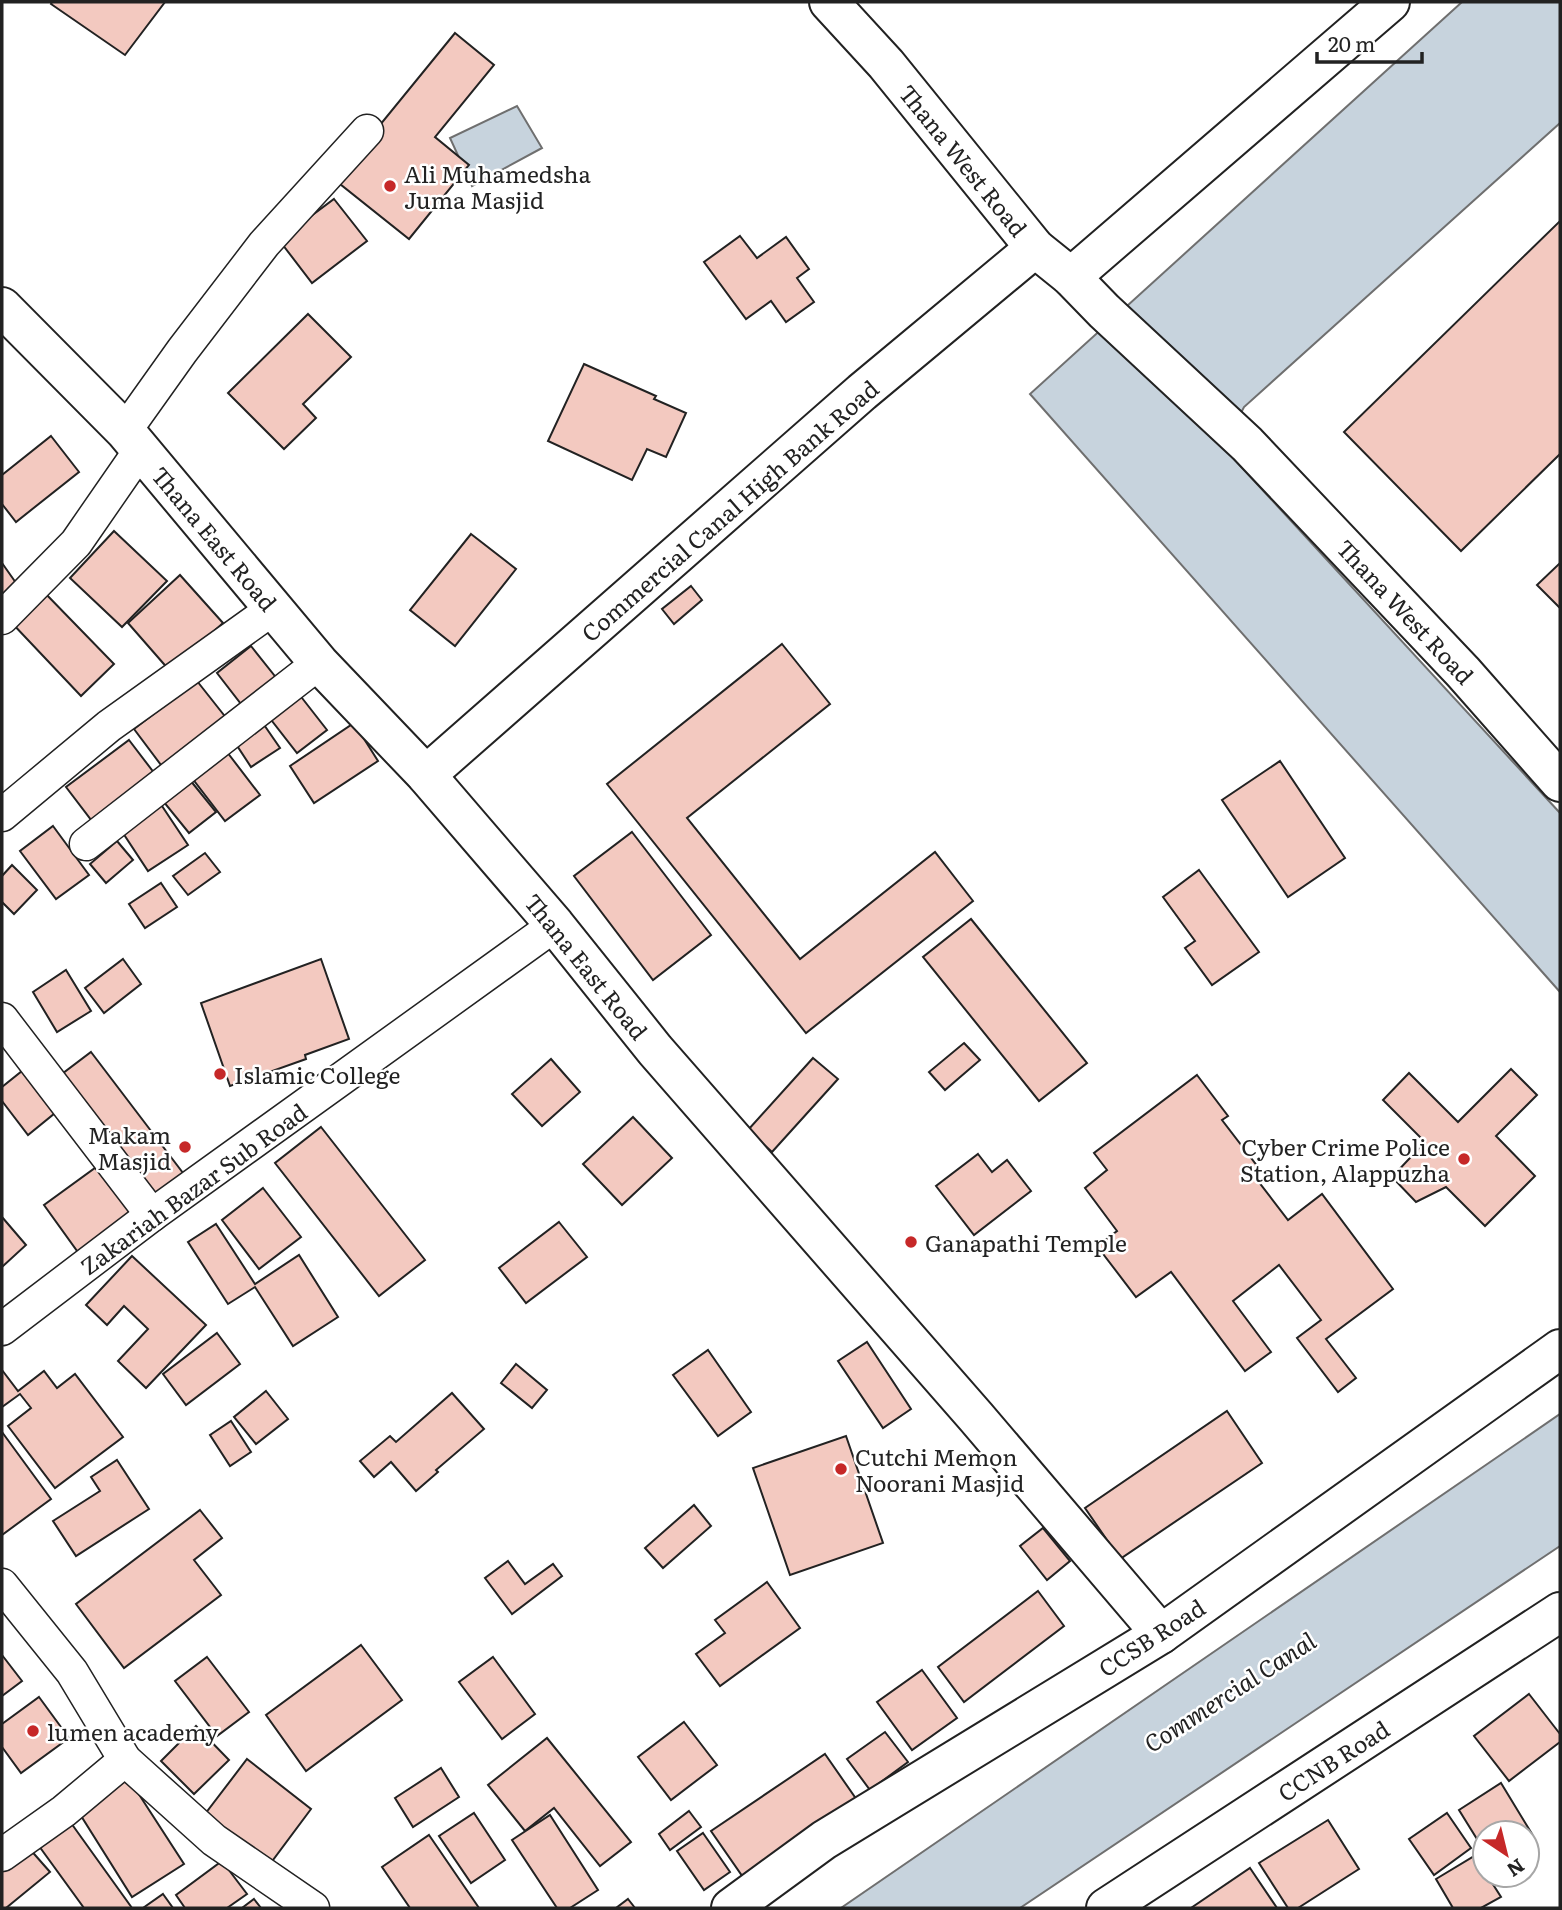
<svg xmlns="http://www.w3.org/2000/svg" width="1562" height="1910" font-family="Literata,serif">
	<rect width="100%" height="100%" fill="#fff"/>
	<g fill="#c7d3dd" stroke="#6f6f6f" stroke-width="2">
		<path d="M1462,2H1560V123L1244,407L1223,447L1560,813V992L1030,394Z"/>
		<path d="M517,106L542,148L472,186L450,138Z"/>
		<path d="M1560,1414V1546L1020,1908H841Z"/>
	</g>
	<g fill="#f3c9c0" stroke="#222" stroke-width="2">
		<path d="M52,2H165L125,55L51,4Z"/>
		<path d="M455,33L494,65L435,137L469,165L409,239L335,180Z"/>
		<path d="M334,199L367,241L312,283L279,240Z"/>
		<path d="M1560,221V454L1461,551L1344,432Z"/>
		<path d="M740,236L757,258L786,237L809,269L797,278L814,302L786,322L771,301L746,319L704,262Z"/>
		<path d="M308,314L351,357L303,404L316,418L284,449L228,393Z"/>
		<path d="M584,364L656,396L654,399L686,413L666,457L647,449L632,480L548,441Z"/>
		<path d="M51,436L79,472L16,522L2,504V475Z"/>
		<path d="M114,531L167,581L122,627L70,578Z"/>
		<path d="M471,534L516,569L455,646L410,610Z"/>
		<path d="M2,563L21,590L2,605Z"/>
		<path d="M1560,563V608L1537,585Z"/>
		<path d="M180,575L223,623L170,671L128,623Z"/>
		<path d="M691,586L702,600L674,624L662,609Z"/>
		<path d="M42,590L114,664L81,696L10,621Z"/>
		<path d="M782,644L830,704L687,818L800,959L935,852L973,901L806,1033L607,784Z"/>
		<path d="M251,646L282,685L248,713L217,673Z"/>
		<path d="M197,681L231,724L167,773L134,729Z"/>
		<path d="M295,689L327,730L297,753L265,712Z"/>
		<path d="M260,719L280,748L251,767L232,738Z"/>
		<path d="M354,723L378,761L314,803L290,766Z"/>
		<path d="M129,740L158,778L95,825L66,787Z"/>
		<path d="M227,752L260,795L225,821L192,778Z"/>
		<path d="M1280,761L1345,858L1288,897L1222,800Z"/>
		<path d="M190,780L216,812L189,833L163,801Z"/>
		<path d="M160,803L188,845L148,871L121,830Z"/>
		<path d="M53,826L89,875L56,899L20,851Z"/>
		<path d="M632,832L711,935L653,980L574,876Z"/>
		<path d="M117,841L133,860L106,883L90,864Z"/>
		<path d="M205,853L220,872L188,895L173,876Z"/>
		<path d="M12,865L37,890L14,914L2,902V876Z"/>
		<path d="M1199,870L1259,952L1212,985L1185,948L1195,941L1163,897Z"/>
		<path d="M161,883L177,907L145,928L129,904Z"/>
		<path d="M971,919L1087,1063L1039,1101L923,957Z"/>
		<path d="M123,959L141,984L104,1013L85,988Z"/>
		<path d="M321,959L349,1039L305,1055L306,1059L230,1086L201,1003Z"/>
		<path d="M66,970L91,1011L57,1032L33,992Z"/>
		<path d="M964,1043L980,1060L945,1090L929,1072Z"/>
		<path d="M91,1052L183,1173L146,1201L54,1080Z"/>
		<path d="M813,1058L838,1079L772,1152L748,1130Z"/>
		<path d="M551,1059L580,1092L542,1126L512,1094Z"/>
		<path d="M1511,1069L1537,1095L1496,1136L1535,1176L1485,1226L1446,1187L1416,1202L1392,1177L1425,1142L1383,1100L1409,1073L1458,1122Z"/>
		<path d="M22,1071L55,1113L28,1135L2,1101V1087Z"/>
		<path d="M1197,1075L1228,1116L1222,1120L1261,1171L1255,1177L1288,1220L1322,1194L1393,1289L1326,1339L1356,1378L1338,1392L1297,1338L1321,1320L1279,1265L1233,1301L1271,1352L1245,1371L1171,1272L1136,1297L1097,1246L1117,1231L1085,1188L1107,1170L1094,1153Z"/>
		<path d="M633,1117L672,1158L622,1205L583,1164Z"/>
		<path d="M321,1127L425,1260L379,1296L275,1163Z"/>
		<path d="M978,1154L992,1172L1007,1160L1031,1191L974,1235L936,1186Z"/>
		<path d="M106,1160L142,1209L80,1255L44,1205Z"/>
		<path d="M263,1188L301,1237L259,1269L222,1220Z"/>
		<path d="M2,1217L26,1245L2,1267Z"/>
		<path d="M559,1222L587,1257L526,1303L499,1268Z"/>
		<path d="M216,1224L255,1284L299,1255L338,1317L293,1346L255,1287L228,1304L188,1242Z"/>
		<path d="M132,1256L206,1325L146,1388L118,1361L148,1329L124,1306L107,1325L86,1305Z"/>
		<path d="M217,1333L240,1364L186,1405L163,1374Z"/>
		<path d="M867,1342L911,1409L883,1428L838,1361Z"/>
		<path d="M708,1350L751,1412L718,1436L673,1375Z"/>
		<path d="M516,1364L547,1390L532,1408L501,1383Z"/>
		<path d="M2,1370L18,1391L44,1371L57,1388L75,1374L123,1437L55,1488L8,1426L31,1408L20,1394L2,1407Z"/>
		<path d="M266,1391L288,1419L256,1444L234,1417Z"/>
		<path d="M452,1393L484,1429L436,1470L438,1472L416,1491L391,1462L374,1477L360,1461L390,1436L396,1442Z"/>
		<path d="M1227,1411L1262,1463L1120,1559L1085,1508Z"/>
		<path d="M231,1421L251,1452L230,1466L210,1435Z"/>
		<path d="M2,1432L51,1499L2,1535Z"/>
		<path d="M846,1436L883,1543L790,1575L753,1468Z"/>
		<path d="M117,1460L149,1509L76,1556L53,1521L100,1491L91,1477Z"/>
		<path d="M694,1505L711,1526L663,1568L645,1548Z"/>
		<path d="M200,1510L222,1538L194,1560L221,1595L124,1668L76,1604Z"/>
		<path d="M1043,1528L1070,1561L1047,1580L1020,1546Z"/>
		<path d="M508,1561L525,1584L553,1564L562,1576L512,1614L485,1578Z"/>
		<path d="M767,1582L800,1628L720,1686L696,1654L725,1633L715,1620Z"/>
		<path d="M1038,1591L1064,1626L964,1702L938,1667Z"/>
		<path d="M361,1645L402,1700L306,1771L266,1715Z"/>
		<path d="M2,1655L22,1681L2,1696Z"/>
		<path d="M207,1657L249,1712L217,1736L175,1681Z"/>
		<path d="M493,1657L535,1714L502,1739L459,1682Z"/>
		<path d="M922,1670L957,1718L912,1750L877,1702Z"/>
		<path d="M1529,1694L1560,1734V1742L1509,1781L1474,1736Z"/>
		<path d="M39,1697L69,1738L21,1773L2,1747V1724Z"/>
		<path d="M684,1722L717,1765L671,1800L638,1757Z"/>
		<path d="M196,1726L229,1760L194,1794L161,1761Z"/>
		<path d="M885,1732L908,1762L870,1790L847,1759Z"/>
		<path d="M547,1738L631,1842L600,1866L554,1808L525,1831L488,1785Z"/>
		<path d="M825,1754L859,1803L745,1880L711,1831Z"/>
		<path d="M247,1759L311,1809L267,1868L202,1818Z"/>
		<path d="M441,1768L459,1797L413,1827L395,1798Z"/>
		<path d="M129,1779L184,1864L132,1897L78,1811Z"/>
		<path d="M1501,1783L1532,1834L1527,1837V1833H1485V1852L1459,1810Z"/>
		<path d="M689,1811L701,1827L670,1850L659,1834Z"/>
		<path d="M474,1813L505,1860L471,1883L439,1836Z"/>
		<path d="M1447,1813L1471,1848L1434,1875L1409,1839Z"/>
		<path d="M550,1815L598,1890L570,1908H557L512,1840Z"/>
		<path d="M1328,1820L1359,1869L1298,1908H1288L1259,1863Z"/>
		<path d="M71,1823L132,1908H84L39,1846Z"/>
		<path d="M703,1833L730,1872L704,1890L677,1851Z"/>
		<path d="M429,1835L479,1908H410L382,1867Z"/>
		<path d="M28,1847L50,1872L6,1908H2V1869Z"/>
		<path d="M1476,1855L1485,1871V1875H1487L1501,1897L1481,1908H1453L1436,1879Z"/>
		<path d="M222,1861L247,1894L227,1908H185L176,1895Z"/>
		<path d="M1250,1868L1277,1908H1191Z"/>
		<path d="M163,1894L173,1908H143Z"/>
		<path d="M254,1899L261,1908H242Z"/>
		<path d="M628,1899L635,1908H616Z"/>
	</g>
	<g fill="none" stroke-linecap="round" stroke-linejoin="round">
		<defs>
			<g id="street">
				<path d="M125,431L182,351L264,244L367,131"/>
				<path d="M2,618L76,543L141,449"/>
				<path d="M2,815L109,726L274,608"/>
				<path d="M86,844L319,663"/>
				<path d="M2,1019L152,1215"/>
				<path d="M2,1329L152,1215L555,925"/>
				<path d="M2,1585L72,1672L125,1760L214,1840L313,1908"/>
				<path d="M2,1855L64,1811L125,1760"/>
			</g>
			<g id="secondary">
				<path d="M829,2L886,64L1035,248L1071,277L1104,311L1247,444L1463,672L1560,782"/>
				<path d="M1071,277L1390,2"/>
				<path d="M2,307L125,431L319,663L426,775L555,925L655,1050L976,1417L1161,1634"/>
				<path d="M426,775L862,392L1035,248"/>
				<path d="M731,1908L824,1840L1161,1634L1560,1349"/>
				<path d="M1106,1908L1560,1612"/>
			</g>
		</defs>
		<use href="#street" stroke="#222" stroke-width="35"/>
		<use href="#secondary" stroke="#222" stroke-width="42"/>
		<use href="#street" stroke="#fff" stroke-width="32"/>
		<use href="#secondary" stroke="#fff" stroke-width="38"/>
	</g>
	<g fill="#c62828" stroke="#fff" stroke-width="2.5">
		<circle cx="390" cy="186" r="7"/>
		<circle cx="220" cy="1074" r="7"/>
		<circle cx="185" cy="1147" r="7"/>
		<circle cx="1464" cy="1159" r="7"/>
		<circle cx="911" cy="1242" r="7"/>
		<circle cx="841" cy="1469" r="7"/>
		<circle cx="33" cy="1731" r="7"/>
	</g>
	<g text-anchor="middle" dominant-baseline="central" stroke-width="5" stroke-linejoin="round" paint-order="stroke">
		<g font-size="23" fill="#222" stroke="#fff">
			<text transform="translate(964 160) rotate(51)">Thana West Road</text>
			<text transform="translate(729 510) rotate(-41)">Commercial Canal High Bank Road</text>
			<text transform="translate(215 538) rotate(50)">Thana East Road</text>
			<text transform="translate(1406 611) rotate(47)">Thana West Road</text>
			<text transform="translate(587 966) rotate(51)">Thana East Road</text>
			<text transform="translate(193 1188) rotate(-36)">Zakariah Bazar Sub Road</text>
			<text transform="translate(1151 1637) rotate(-33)">CCSB Road</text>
			<text transform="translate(1333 1760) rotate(-33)">CCNB Road</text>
		</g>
		<g font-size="23" fill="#222" stroke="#fff" text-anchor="start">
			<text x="404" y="173">Ali Muhamedsha<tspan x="404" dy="26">Juma Masjid</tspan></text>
			<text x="234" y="1074">Islamic College</text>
			<text x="171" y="1134" text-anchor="end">Makam<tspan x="171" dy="26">Masjid</tspan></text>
			<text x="1450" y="1146" text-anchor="end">Cyber Crime Police<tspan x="1450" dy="26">Station, Alappuzha</tspan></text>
			<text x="925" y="1242">Ganapathi Temple</text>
			<text x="855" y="1456">Cutchi Memon<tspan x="855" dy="26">Noorani Masjid</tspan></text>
			<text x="47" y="1731">lumen academy</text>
		</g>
		<g font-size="24" font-style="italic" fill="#222" stroke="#fff">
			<text transform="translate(1229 1691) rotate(-33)">Commercial Canal</text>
		</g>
	</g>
	<rect width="1562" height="1910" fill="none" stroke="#222222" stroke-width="7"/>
	<g transform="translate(1506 1854) rotate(145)"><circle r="33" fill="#ffffff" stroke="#a7a7a7" stroke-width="2"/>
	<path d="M0-5L12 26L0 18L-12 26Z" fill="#c62828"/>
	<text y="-10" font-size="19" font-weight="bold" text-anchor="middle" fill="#222222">N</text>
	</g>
	<path d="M1317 52v10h105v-10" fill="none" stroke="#222222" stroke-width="3.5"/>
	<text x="1328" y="52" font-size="21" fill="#222222" stroke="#ffffff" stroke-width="5" paint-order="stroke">20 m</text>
</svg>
